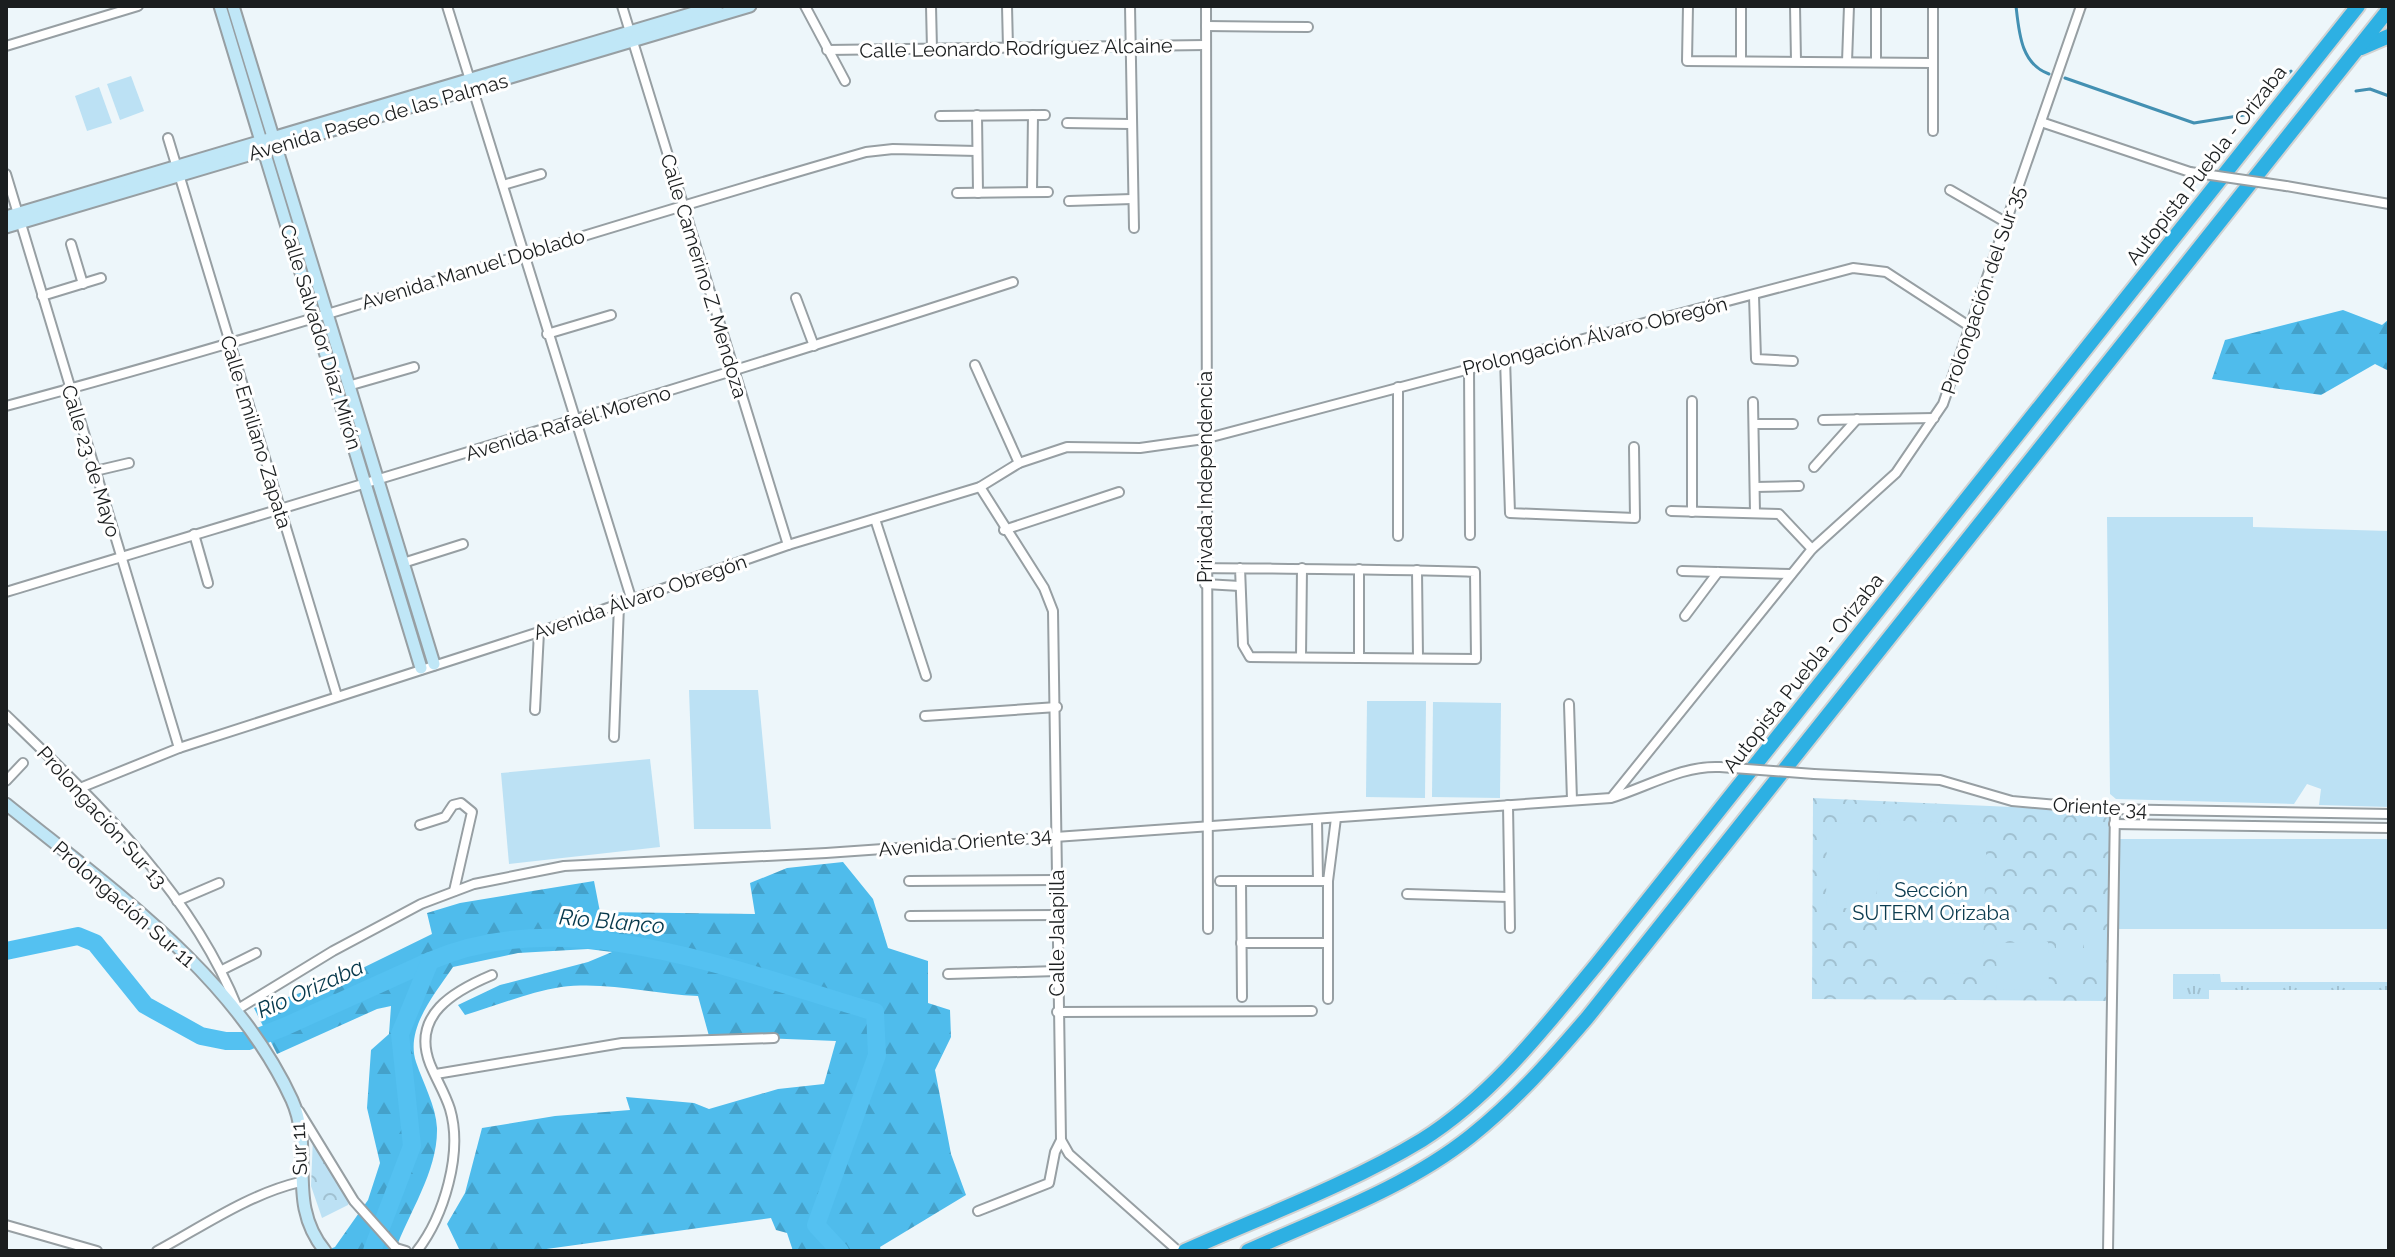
<svg xmlns="http://www.w3.org/2000/svg" width="2395" height="1257" font-family="Raleway,sans-serif">
	<defs>
		<pattern id="grass-tufts" width="24" height="20" patternUnits="userSpaceOnUse" patternTransform="scale(2)"><rect width="24" height="20" fill="#bce1f4"/><path d="M3 7l-1-3M5 7V3M7 7l1-3M15 17l-1-3M17 17v-4M19 17l1-3" fill="none" stroke="#a1c1d1"/></pattern>
		<pattern id="forest-firs" width="22" height="20" patternUnits="userSpaceOnUse" patternTransform="scale(2)"><rect width="22" height="20" fill="#4fbcec"/><path d="M5 1l3.5 6h-7zM16 11l3.5 6h-7z" fill="#44a1ca"/></pattern>
		<pattern id="park-crowns" width="20" height="18" patternUnits="userSpaceOnUse" patternTransform="scale(2)"><rect width="20" height="18" fill="#bce1f4"/><path d="M2 6a3 3 0 1 1 6 0M12 15a3 3 0 1 1 6 0" fill="none" stroke="#a1c1d1"/></pattern>
	</defs>
	<rect width="100%" height="100%" fill="#edf6fa"/>
	<path fill="url(#grass-tufts)" d="M2173,974H2220L2221,982H2389V990H2209V999H2173Z"/>
	<g fill="url(#forest-firs)">
		<path d="M2343,310L2382,325L2389,319V371L2375,364L2321,395L2212,379L2225,340Z"/>
		<path d="M843,862L873,899L888,948L928,961V1003L950,1010L951,1037L935,1070L951,1154L966,1195L880,1247L881,1251H793L787,1233L776,1230L771,1218L532,1251H460L447,1224L465,1193L482,1128L555,1116L630,1110L626,1097L694,1103L709,1109L778,1089L824,1084L836,1041L709,1036L698,996C653,994 607,981 561,987C529,992 496,1006 465,1015L458,1005L500,985L588,962L612,952L588,949L518,953L453,967C435,994 405,1028 416,1062C423,1083 436,1106 437,1128C438,1171 409,1212 395,1251H325L335,1247L368,1200L380,1163L367,1108L371,1050L389,1034L391,1006L377,1009L277,1054L254,1008L334,982L432,934L427,913L460,903L594,881L600,912L755,914L750,883L787,868Z"/>
	</g>
	<g fill="url(#park-crowns)">
		<path d="M1813,798L2059,809L2110,816L2109,1001L1812,999Z"/>
		<path d="M313,1137L350,1197L348,1205L322,1218L311,1186Z"/>
	</g>
	<g fill="#bce1f4">
		<path d="M131,76L144,111L120,120L107,84Z"/>
		<path d="M99,87L112,123L87,131L75,96Z"/>
		<path d="M2107,517H2253V527L2389,531V807L2319,805L2321,789L2307,784L2294,804L2116,799L2110,794Z"/>
		<path d="M689,690H758L771,829H694Z"/>
		<path d="M1367,701H1426L1425,798L1366,797Z"/>
		<path d="M1433,702L1501,703L1500,798L1432,797Z"/>
		<path d="M650,759L660,847L509,864L501,773Z"/>
		<path d="M1881,820L1987,824L1982,975L1878,970Z"/>
		<path d="M1827,823L1879,824L1876,910L1826,907Z"/>
		<rect x="2116" y="839" width="273" height="90"/>
		<path d="M2056,934H2078V975L2056,974Z"/>
		<rect x="2084" y="935" width="22" height="40"/>
		<path d="M2048,942L2049,989L1997,990L1996,943Z"/>
	</g>
	<g fill="none" stroke-linecap="round" stroke-linejoin="round">
		<g stroke="#4390b2" stroke-width="3">
			<path d="M2016,6C2019,33 2021,64 2049,74"/>
			<path d="M2065,78L2194,123L2244,115L2291,71"/>
			<path d="M2356,91L2370,89L2389,96"/>
		</g>
		<g stroke="#54c1f1" stroke-width="18">
			<path d="M6,951L78,936L95,943L145,1005L201,1036L226,1041H248L284,1027L430,961"/>
			<path d="M372,1251L412,1146L400,1034L430,961C568,900 740,973 875,1012L877,1055L816,1225L840,1251"/>
		</g>
		<defs>
			<g id="street">
				<path d="M447,6L632,601"/>
				<path d="M622,6L788,545"/>
				<path d="M805,6L845,81"/>
				<path d="M931,6L932,49"/>
				<path d="M1007,6L1008,48"/>
				<path d="M1130,6L1134,228"/>
				<path d="M1206,6L1208,929"/>
				<path d="M1688,6L1687,61L1932,63"/>
				<path d="M1741,6V61"/>
				<path d="M1795,6L1796,61"/>
				<path d="M1206,26L1308,27"/>
				<path d="M6,46L138,6"/>
				<path d="M827,50L1206,45"/>
				<path d="M1847,62L1849,6"/>
				<path d="M1876,62V6"/>
				<path d="M977,115L978,193"/>
				<path d="M940,116L1045,115"/>
				<path d="M2041,122L2190,172"/>
				<path d="M1067,123L1130,124"/>
				<path d="M1933,131V6"/>
				<path d="M168,138L337,696"/>
				<path d="M6,174L179,748"/>
				<path d="M503,185L541,174"/>
				<path d="M2286,186L2389,204"/>
				<path d="M1950,190L2007,223"/>
				<path d="M1032,191L1033,115"/>
				<path d="M957,193L1048,192"/>
				<path d="M1069,201L1132,199"/>
				<path d="M71,244L83,284"/>
				<path d="M42,296L101,278"/>
				<path d="M1754,296L1756,359L1793,361"/>
				<path d="M796,298L814,346"/>
				<path d="M547,334L611,315"/>
				<path d="M1505,359L1510,513L1635,518L1634,447"/>
				<path d="M975,365L1019,463"/>
				<path d="M1469,368L1470,535"/>
				<path d="M348,386L414,367"/>
				<path d="M1398,387V536"/>
				<path d="M1692,401V512"/>
				<path d="M1753,402L1755,512"/>
				<path d="M6,406C295,329 579,234 866,152L893,149L977,151"/>
				<path d="M1823,420L1934,418"/>
				<path d="M1754,424H1793"/>
				<path d="M1814,467L1857,419"/>
				<path d="M95,471L129,463"/>
				<path d="M980,487L1044,588L1053,611L1061,1140L1069,1154L1178,1251"/>
				<path d="M1755,487L1799,486"/>
				<path d="M1671,511L1779,514L1812,549"/>
				<path d="M875,519L926,676"/>
				<path d="M1004,530L1119,492"/>
				<path d="M194,534L208,583"/>
				<path d="M403,563L463,544"/>
				<path d="M1205,568C1295,569 1385,569 1475,572L1476,659L1250,657L1243,645L1240,568"/>
				<path d="M1359,569V657"/>
				<path d="M1417,570L1418,658"/>
				<path d="M1682,571L1791,574"/>
				<path d="M1205,584L1240,586"/>
				<path d="M6,592C342,490 679,390 1013,282"/>
				<path d="M1685,616L1718,572"/>
				<path d="M1301,657L1302,568"/>
				<path d="M1569,704L1572,800"/>
				<path d="M535,710L539,632"/>
				<path d="M6,715C95,801 191,891 238,1009L333,951L421,904L474,884L564,866L826,853L1611,798C1647,787 1683,765 1720,767"/>
				<path d="M925,716L1057,707"/>
				<path d="M614,737L619,605"/>
				<path d="M1814,774L1940,780L2012,801L2103,809L2389,814"/>
				<path d="M6,781L23,763"/>
				<path d="M80,788L179,748L539,632L788,545L980,487L1019,463L1067,447L1140,448L1204,439L1853,268L1886,272L1972,328"/>
				<path d="M1612,797L1812,549L1896,473L1943,404L2081,6"/>
				<path d="M1508,805L1510,928"/>
				<path d="M1317,819L1318,881"/>
				<path d="M2114,824L2389,828"/>
				<path d="M420,825L445,817L453,805L461,803L472,812L454,891"/>
				<path d="M909,881L1056,880"/>
				<path d="M1220,881H1328"/>
				<path d="M1241,881L1242,997"/>
				<path d="M1407,894L1509,897"/>
				<path d="M177,901L219,883"/>
				<path d="M910,916L1057,915"/>
				<path d="M1241,943H1328"/>
				<path d="M222,970L256,953"/>
				<path d="M948,974L1057,971"/>
				<path d="M1328,999V881L1336,818"/>
				<path d="M1057,1012L1312,1011"/>
				<path d="M436,1074L622,1043L774,1038"/>
				<path d="M299,1111L354,1201L396,1248L406,1251"/>
				<path d="M978,1211L1049,1183L1055,1152L1061,1140"/>
				<path d="M6,1225L97,1251"/>
				<path d="M157,1251C203,1226 249,1194 300,1182"/>
				<path d="M417,1251C444,1216 463,1153 450,1109C445,1093 436,1079 430,1064C411,1015 454,991 492,975"/>
				<path d="M2108,1251L2115,809"/>
			</g>
			<g id="secondary">
				<path d="M220,6L421,668"/>
				<path d="M233,6L434,664"/>
				<path d="M6,217L717,6"/>
				<path d="M6,227L750,6"/>
				<path d="M6,804C111,889 234,974 292,1100C315,1151 285,1202 325,1251"/>
			</g>
			<g id="highway">
				<path d="M2361,48L2389,36"/>
				<path d="M1185,1251C1263,1216 1348,1185 1422,1140C1492,1096 1545,1027 1597,964L2358,6"/>
				<path d="M1248,1251C1323,1217 1406,1188 1471,1136C1515,1101 1551,1060 1587,1018L2389,9"/>
			</g>
		</defs>
		<use href="#street" stroke="#979fa3" stroke-width="12"/>
		<use href="#secondary" stroke="#979fa3" stroke-width="15"/>
		<use href="#highway" stroke="#d1d2d2" stroke-width="18"/>
		<use href="#street" stroke="#fff" stroke-width="8"/>
		<use href="#secondary" stroke="#c0e7f7" stroke-width="11"/>
		<use href="#highway" stroke="#2db0e3" stroke-width="14"/>
		<defs>
			<g id="street-bridge">
				<path d="M2190,172L2286,186"/>
				<path d="M1720,767L1814,774"/>
			</g>
		</defs>
		<use href="#street-bridge" stroke="#979fa3" stroke-width="12" stroke-linecap="butt"/>
		<use href="#street-bridge" stroke="#fff" stroke-width="8"/>
	</g>
	<g text-anchor="middle" dominant-baseline="central" stroke-width="6" stroke-linejoin="round" paint-order="stroke">
		<g font-size="20" fill="#1b1e1f" stroke="#fff">
			<text transform="translate(1016 48) rotate(-1)">Calle Leonardo Rodríguez Alcaine</text>
			<text transform="translate(378 117) rotate(-16)">Avenida Paseo de las Palmas</text>
			<text transform="translate(2206 165) rotate(-52)">Autopista Puebla - Orizaba</text>
			<text transform="translate(473 269) rotate(-17)">Avenida Manuel Doblado</text>
			<text transform="translate(704 276) rotate(73)">Calle Camerino Z. Mendoza</text>
			<text transform="translate(1983 290) rotate(-71)">Prolongación del Sur 35</text>
			<text transform="translate(1595 336) rotate(-14)">Prolongación Álvaro Obregón</text>
			<text transform="translate(321 337) rotate(73)">Calle Salvador Díaz Mirón</text>
			<text transform="translate(568 423) rotate(-17)">Avenida Rafaél Moreno</text>
			<text transform="translate(256 432) rotate(73)">Calle Emiliano Zapata</text>
			<text transform="translate(91 461) rotate(73)">Calle 23 de Mayo</text>
			<text transform="translate(1205 477) rotate(-90)">Privada Independencia</text>
			<text transform="translate(640 597) rotate(-19)">Avenida Álvaro Obregón</text>
			<text transform="translate(1803 673) rotate(-52)">Autopista Puebla - Orizaba</text>
			<text transform="translate(2100 807) rotate(3)">Oriente 34</text>
			<text transform="translate(102 817) rotate(48)">Prolongación Sur 13</text>
			<text transform="translate(965 842) rotate(-5)">Avenida Oriente 34</text>
			<text transform="translate(124 904) rotate(41)">Prolongación Sur 11</text>
			<text transform="translate(1057 933) rotate(-90)">Calle Jalapilla</text>
			<text transform="translate(299 1149) rotate(-93)">Sur 11</text>
		</g>
		<g font-size="20" fill="#0c3c50" stroke="#fff">
			<text x="1931" y="890">Sección<tspan x="1931" dy="23">SUTERM Orizaba</tspan></text>
		</g>
		<g font-size="22" font-style="italic" fill="#06384b" stroke="#fff">
			<text transform="translate(612 921) rotate(5)">Río Blanco</text>
			<text transform="translate(310 988) rotate(-24)">Río Orizaba</text>
		</g>
	</g>
	<rect width="2395" height="1257" fill="none" stroke="#1b1e1f" stroke-width="16"/>
</svg>
